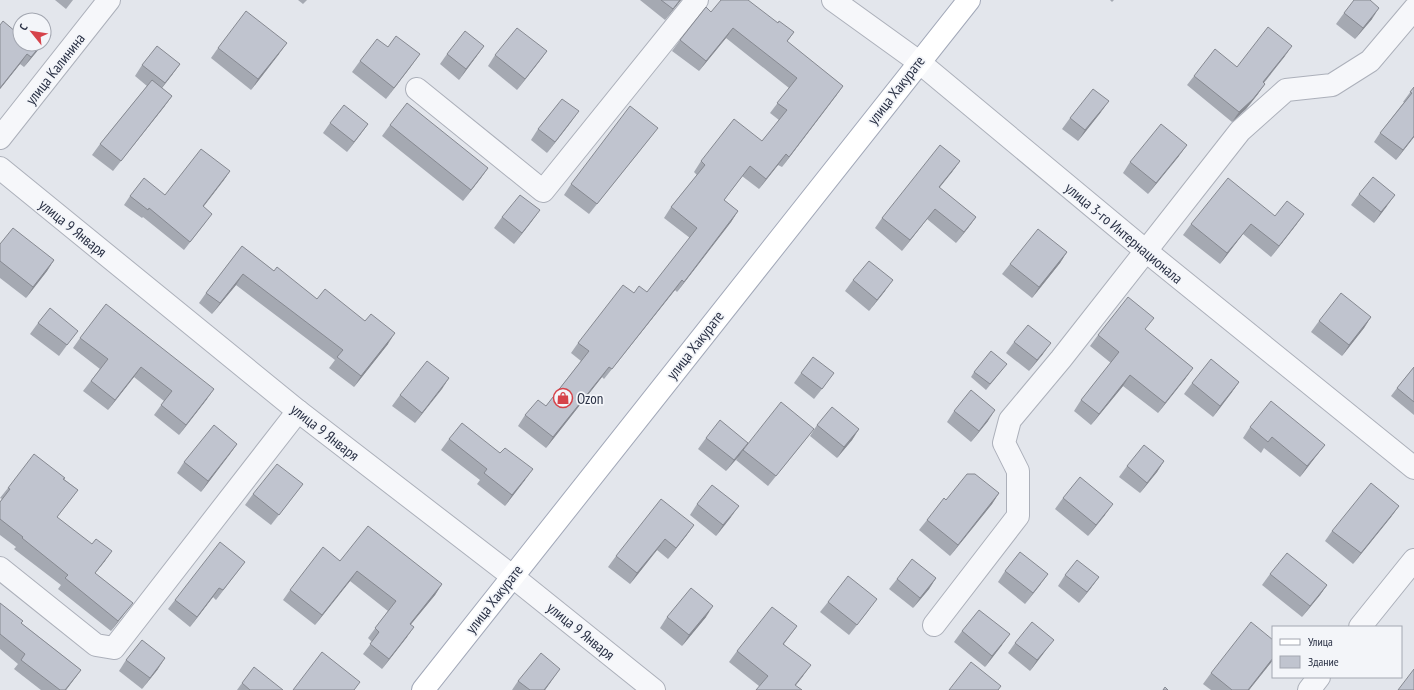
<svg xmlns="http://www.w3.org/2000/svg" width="1414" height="690" font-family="'PT Sans Narrow',sans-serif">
	<rect width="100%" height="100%" fill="#e3e6ec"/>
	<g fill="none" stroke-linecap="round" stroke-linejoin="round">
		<defs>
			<g id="minor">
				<path d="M833,0L919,62L1146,251L1414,468"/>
				<path d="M417,89L543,191L697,0"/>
				<path d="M0,138L109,0"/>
				<path d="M0,168L298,411L512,576L654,690"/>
				<path d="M0,568L96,645L114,648L298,411"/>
				<path d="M934,625L1018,516V471L1004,443L1010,420L1061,359L1240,131L1286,90L1332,85L1370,61L1414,9"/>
				<path d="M1360,627L1414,560"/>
				<path d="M1309,690L1319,677"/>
			</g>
			<path id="major" d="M423,690L969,0"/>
		</defs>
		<use href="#minor" stroke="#acb0ba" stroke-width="24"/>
		<use href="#major" stroke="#a2a8b8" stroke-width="24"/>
		<use href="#minor" stroke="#f6f7fa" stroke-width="22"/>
		<use href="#major" stroke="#fff" stroke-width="22"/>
	</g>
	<g fill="#a5a9b2">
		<path d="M55,0H73L66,9Z"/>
		<path d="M298,0H307L303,4Z"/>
		<path d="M640,0H681L665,20Z"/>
		<path d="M1110,0H1114L1112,2Z"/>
		<path d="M711,12L778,23L794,32L787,42L843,86L782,167L778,165L759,189L742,176L724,200L738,211L731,222L677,292L675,290L604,379L602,377L546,448L518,426L525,415L546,406L581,361L571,353L578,343L634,293L647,292L690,238L664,218L671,207L697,175L694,172L701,161L762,141L779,120L770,113L789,88L726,38L699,71L672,51L680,40Z"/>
		<path d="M1344,13L1372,19L1355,39L1336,24Z"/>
		<path d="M0,25L16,32L43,44L24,67L20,64L0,89Z"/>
		<path d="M484,46L459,80L440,64L447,54Z"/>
		<path d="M218,48L279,54L251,90L211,58Z"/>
		<path d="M547,51L517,90L488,66L495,55Z"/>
		<path d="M1285,56L1264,83L1258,94L1246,109L1232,122L1187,85L1194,76L1237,67Z"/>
		<path d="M360,61L412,65L386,99L352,72Z"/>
		<path d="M180,64L162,88L172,96L164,107L113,171L92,155L100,144L147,86L135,76L142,65Z"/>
		<path d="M1414,87V137L1396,160L1374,142L1380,133L1404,102H1403Z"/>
		<path d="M1101,112L1078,141L1062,129L1070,118Z"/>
		<path d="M571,122L547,153L531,140L538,129Z"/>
		<path d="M330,123L368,124L347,152L323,133Z"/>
		<path d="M390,125L488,168L463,201L382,136Z"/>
		<path d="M650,138L589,214L564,195L571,184Z"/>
		<path d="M1179,156L1148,194L1123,173L1130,162Z"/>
		<path d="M960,161L952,172L939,188L976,217L968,228L956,243L927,219L902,251L875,228L882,218Z"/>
		<path d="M230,171L203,207L206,222L184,250L143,217L142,218L124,205L130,196L165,195Z"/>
		<path d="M1359,194L1387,206L1374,223L1351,205Z"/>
		<path d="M1304,214L1296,225L1271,257L1243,234L1220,264L1183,235L1191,224L1275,216Z"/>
		<path d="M502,217L532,221L514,244L494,228Z"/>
		<path d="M0,244L54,260L47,271L26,298L0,278Z"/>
		<path d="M242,246L274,271L317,299L365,321L388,344L354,387L329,368L335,360L236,285L212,314L199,303L206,293Z"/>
		<path d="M1067,252L1060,263L1032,298L1002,274L1010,264Z"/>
		<path d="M853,280L885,291L869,311L845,291Z"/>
		<path d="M1371,317L1364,328L1342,356L1311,332L1319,321Z"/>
		<path d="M38,323L70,341L59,356L30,334Z"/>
		<path d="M1146,330L1193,368L1185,379L1158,413L1123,386L1091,425L1074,411L1081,400L1111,363L1090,346L1098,335Z"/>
		<path d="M80,338L207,399L179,435L154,415L164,401L134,377L108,410L83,391L100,369L73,348Z"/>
		<path d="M1014,342L1043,354L1029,371L1006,353Z"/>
		<path d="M1414,367V415L1391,396L1397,388Z"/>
		<path d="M1003,369L986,390L971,377L974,372Z"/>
		<path d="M801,373L826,384L814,399L794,383Z"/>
		<path d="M449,378L415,423L392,406L400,395Z"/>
		<path d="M1239,382L1232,392L1213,417L1184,394L1192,383Z"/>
		<path d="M954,411L988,421L971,442L947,422Z"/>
		<path d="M817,425L859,429L852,440L837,458L810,436Z"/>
		<path d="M1250,427L1325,445L1317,455L1300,477L1264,448L1261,453L1243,438Z"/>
		<path d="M814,429L806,439L768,486L736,460L739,456L726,471L698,449L706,438L745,448Z"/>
		<path d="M449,439L500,453L525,480L505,506L477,484L480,480L441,450Z"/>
		<path d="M237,444L201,492L177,473L184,462Z"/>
		<path d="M1164,461L1157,472L1140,493L1119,477L1127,466Z"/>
		<path d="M64,479L78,490L57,517L105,561L95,573L125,613L111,631L58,589L61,585L14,549L16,547L0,535V502L2,499L0,498L8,488Z"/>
		<path d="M303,484L271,525L245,505L253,494Z"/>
		<path d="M999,493L992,504L950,556L919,530L927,520L946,500Z"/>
		<path d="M1063,498L1105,515L1088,536L1055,509Z"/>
		<path d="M697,504L731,517L716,536L690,515Z"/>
		<path d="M1399,506L1391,517L1353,564L1325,541L1332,531Z"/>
		<path d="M694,525L686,536L668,559L657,550L630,584L608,567L616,556Z"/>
		<path d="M340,561L442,584L435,595L411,624L407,637L382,669L363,654L372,642L368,638L388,611L350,581L315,625L283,600L290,590Z"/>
		<path d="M245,562L216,600L213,597L190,627L168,609L175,600Z"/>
		<path d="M1005,571L1040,585L1025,604L998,582Z"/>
		<path d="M1270,574L1327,585L1320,595L1302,617L1262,585Z"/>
		<path d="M1065,575L1099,577L1079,603L1058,586Z"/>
		<path d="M936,578L929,589L913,608L889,589L897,579Z"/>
		<path d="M828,602L869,610L849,635L820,612Z"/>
		<path d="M0,603L21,623L81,670L66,690H41L14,669L18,664L0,649Z"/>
		<path d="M667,617H706L682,646L660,628Z"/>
		<path d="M797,626L784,644L803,676L796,685L759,686L729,662L737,651Z"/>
		<path d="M962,631L1002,645L985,667L954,642Z"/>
		<path d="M1273,640V660L1249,690H1211L1203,684L1211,673Z"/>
		<path d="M1015,643L1046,650L1030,671L1008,653Z"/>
		<path d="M126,660L158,669L142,689L119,671Z"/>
		<path d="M552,680L545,690H512L518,681Z"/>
		<path d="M242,683L283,690H237Z"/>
	</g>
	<g fill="#868991">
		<path d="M680,0H681L665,20L673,9Z"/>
		<path d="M1379,8L1372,19L1355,39L1363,28Z"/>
		<path d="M733,28L726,38L699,71L706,61Z"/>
		<path d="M287,43L279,54L251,90L258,79Z"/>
		<path d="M42,44H43L24,67L31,57Z"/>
		<path d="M484,46L476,57L459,80L466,69Z"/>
		<path d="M1292,46L1285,56L1256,92L1263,82Z"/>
		<path d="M547,51L539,62L517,90L525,79Z"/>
		<path d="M27,54L20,64L0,89V88Z"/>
		<path d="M420,54L412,65L386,99L394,88Z"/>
		<path d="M180,64L172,75L157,94L165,83Z"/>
		<path d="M1265,84L1258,94L1246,109L1232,122L1239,112Z"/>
		<path d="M843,86L836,96L782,167L789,157Z"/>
		<path d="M172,96L164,107L113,171L121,161Z"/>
		<path d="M1109,101L1101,112L1078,141L1085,130Z"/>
		<path d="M579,111L571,122L547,153L555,142Z"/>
		<path d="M368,124L360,135L347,152L354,142Z"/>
		<path d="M1414,136V137L1396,160L1403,150Z"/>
		<path d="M1187,145L1179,156L1148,194L1156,183Z"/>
		<path d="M786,154L778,165L759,189L766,179Z"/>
		<path d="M960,161L952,172L931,198L939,187Z"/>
		<path d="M750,166L742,176L716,210L724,200Z"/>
		<path d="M488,168L481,178L463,201L471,190Z"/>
		<path d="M230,171L224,180L197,215L203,206Z"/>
		<path d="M1395,195L1387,206L1374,223L1381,212Z"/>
		<path d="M935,209L927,219L902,251L910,240Z"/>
		<path d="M540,210L532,221L514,244L522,233Z"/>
		<path d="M738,211L731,222L677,292L684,282Z"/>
		<path d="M1304,214L1296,225L1271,257L1279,246Z"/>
		<path d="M976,217L968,228L956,243L964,232Z"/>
		<path d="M1251,224L1243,234L1220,264L1227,253Z"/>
		<path d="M1067,252L1060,263L1032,298L1039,287Z"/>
		<path d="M54,260L47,271L26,298L33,287Z"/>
		<path d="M243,274L236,285L212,314L220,303Z"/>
		<path d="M682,280L675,290L604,379L612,369Z"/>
		<path d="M893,280L885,291L869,311L877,300Z"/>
		<path d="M1371,317L1364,328L1342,356L1349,345Z"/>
		<path d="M395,333L388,344L354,387L361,376Z"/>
		<path d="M1051,343L1043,354L1029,371L1037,360Z"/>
		<path d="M141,367L134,377L108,410L115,400Z"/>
		<path d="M609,367L602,377L546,448L553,437Z"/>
		<path d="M1193,368L1185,379L1158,413L1165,403Z"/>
		<path d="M1130,375L1123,386L1091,425L1099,414Z"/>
		<path d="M449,378L442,389L415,423L422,413Z"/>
		<path d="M1239,382L1232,392L1213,417L1220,406Z"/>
		<path d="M214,389L207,399L179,435L186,425Z"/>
		<path d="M995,410L988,421L971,442L979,431Z"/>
		<path d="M859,429L852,440L837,458L844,447Z"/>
		<path d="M748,443L739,456L726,471L734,460Z"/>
		<path d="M237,444L230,454L201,492L208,481Z"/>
		<path d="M1325,445L1317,455L1300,477L1307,466Z"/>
		<path d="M1164,461L1157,472L1140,493L1147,483Z"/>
		<path d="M533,469L525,480L505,506L512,495Z"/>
		<path d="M999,493L992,504L950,556L958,545Z"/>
		<path d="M1113,504L1105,515L1088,536L1096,525Z"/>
		<path d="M739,506L731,517L716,536L723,525Z"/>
		<path d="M1399,506L1391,517L1353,564L1361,553Z"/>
		<path d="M694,525L686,536L668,559L676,548Z"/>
		<path d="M665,539L657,550L630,584L637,573Z"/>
		<path d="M112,551L105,561L87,583L95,573Z"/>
		<path d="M357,571L350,581L315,625L322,615Z"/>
		<path d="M1048,574L1040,585L1025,604L1033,593Z"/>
		<path d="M1099,577L1091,588L1079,603L1087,592Z"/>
		<path d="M936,578L929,589L913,608L920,598Z"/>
		<path d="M442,584L435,595L403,634L410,624Z"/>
		<path d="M1327,585L1320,595L1302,617L1310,606Z"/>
		<path d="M219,588L213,597L190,627L197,617Z"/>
		<path d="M133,603L125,613L111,631L118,621Z"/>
		<path d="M713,606L706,617L682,646L689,635Z"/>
		<path d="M414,627L407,637L382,669L389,659Z"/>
		<path d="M1010,634L1002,645L985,667L992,656Z"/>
		<path d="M1054,640L1046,650L1030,671L1037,660Z"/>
		<path d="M165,658L158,669L142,689L150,678Z"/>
		<path d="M1273,658V660L1249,690H1248Z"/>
		<path d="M811,665L803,676L792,690L795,685Z"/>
		<path d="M560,669L545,690H544Z"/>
		<path d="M81,670L66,690H65Z"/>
	</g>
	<g fill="#c0c4cf" stroke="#868991">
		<path d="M661,0H680L673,9Z"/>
		<path d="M721,0H748L778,23L779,21L794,32L787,41L843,86L789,157L786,154L766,179L750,166L724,200L738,211L684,282L682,280L612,369L609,367L553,437L525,415L538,400L546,406L589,351L578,343L623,285L634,293L639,286L647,292L697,228L671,207L705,165L701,161L734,119L762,141L787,110L777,103L797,78L733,28L706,61L680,40L706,7L711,12Z"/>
		<path d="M1354,0H1370L1379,8L1363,28L1344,13Z"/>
		<path d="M246,11L287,43L258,79L218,48Z"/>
		<path d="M28,16L33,20H25Z"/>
		<path d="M3,21L16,32L20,27V44H42L31,57L27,54L0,88V25Z"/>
		<path d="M1268,27L1292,46L1263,82L1265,84L1253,99L1239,112L1194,76L1215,49L1237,67Z"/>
		<path d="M517,28L547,51L525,79L495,55Z"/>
		<path d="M44,29L50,33L44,41Z"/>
		<path d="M465,31L484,46L466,69L447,54Z"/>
		<path d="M396,36L420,54L394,88L360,61L377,39L388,47Z"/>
		<path d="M157,46L180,64L165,83L142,65Z"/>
		<path d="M152,80L172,96L121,161L100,144Z"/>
		<path d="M1414,87V136L1403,150L1380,133L1412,93L1410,92Z"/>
		<path d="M1093,89L1109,101L1085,130L1070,118Z"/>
		<path d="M562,99L579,111L555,142L538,129Z"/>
		<path d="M407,103L488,168L471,190L390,125Z"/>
		<path d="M344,105L368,124L354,142L330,123Z"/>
		<path d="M630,106L658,128L597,204L571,184Z"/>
		<path d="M1161,124L1187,145L1156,183L1130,162Z"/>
		<path d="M940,145L960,161L939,187L976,217L964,232L935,209L910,240L882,218Z"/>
		<path d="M201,149L230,171L203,206L212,214L190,242L149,208L148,210L130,196L144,178L165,195Z"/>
		<path d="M1373,177L1395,195L1381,212L1359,194Z"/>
		<path d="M1228,178L1275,216L1287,201L1304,214L1279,246L1251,224L1227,253L1191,224Z"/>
		<path d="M520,195L540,210L522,233L502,217Z"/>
		<path d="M13,228L54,260L33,287L0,261V244Z"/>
		<path d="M1038,229L1067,252L1039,287L1010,264Z"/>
		<path d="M242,246L274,271L277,267L317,299L325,289L365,321L371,314L395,333L361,376L337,357L343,350L243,274L220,303L206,293Z"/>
		<path d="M869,261L893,280L877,300L853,280Z"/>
		<path d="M1341,293L1371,317L1349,345L1319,321Z"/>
		<path d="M1128,297L1154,318L1145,329L1193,368L1165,403L1130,375L1099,414L1081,400L1119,352L1098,335Z"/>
		<path d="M106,304L214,389L186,425L161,405L172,391L141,367L115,400L91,381L108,359L80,338Z"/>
		<path d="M50,308L78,331L67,345L38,323Z"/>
		<path d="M1028,325L1051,343L1037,360L1014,342Z"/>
		<path d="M991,351L1007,364L990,384L974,372Z"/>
		<path d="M813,357L834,373L822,389L801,373Z"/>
		<path d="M1211,359L1239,382L1220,406L1192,383Z"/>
		<path d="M427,361L449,378L422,413L400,395Z"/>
		<path d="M1414,367V402L1397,388Z"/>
		<path d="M971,390L995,410L979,431L954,411Z"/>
		<path d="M1271,401L1325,445L1307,466L1272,437L1268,442L1250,427Z"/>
		<path d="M781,402L814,429L776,476L743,450Z"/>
		<path d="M832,407L859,429L844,447L817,425Z"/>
		<path d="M720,420L748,443L734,460L706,438Z"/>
		<path d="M462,423L500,453L505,448L533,469L512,495L484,473L487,469L449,439Z"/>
		<path d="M214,425L237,444L208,481L184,462Z"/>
		<path d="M1144,445L1164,461L1147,483L1127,466Z"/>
		<path d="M34,454L65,478L63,479L78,490L57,517L92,544L96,539L112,551L95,573L133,603L118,621L65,578L68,575L22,538L23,537L0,519V502L10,489L8,488Z"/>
		<path d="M277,464L303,484L279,515L253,494Z"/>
		<path d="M967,474H975L999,493L958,545L927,520L944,498L946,500Z"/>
		<path d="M1080,477L1113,504L1096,525L1063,498Z"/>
		<path d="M1371,483L1399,506L1361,553L1332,531Z"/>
		<path d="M712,485L739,506L723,525L697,504Z"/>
		<path d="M661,499L694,525L676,548L665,539L637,573L616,556Z"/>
		<path d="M368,526L442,584L410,624L414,627L389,659L370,644L379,632L375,628L396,601L357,571L322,615L290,590L323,547L340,561Z"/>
		<path d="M220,542L245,562L223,590L219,588L197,617L175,600Z"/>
		<path d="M1020,552L1048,574L1033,593L1005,571Z"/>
		<path d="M1287,553L1327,585L1310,606L1270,574Z"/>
		<path d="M912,559L936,578L920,598L897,579Z"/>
		<path d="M1077,560L1099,577L1087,592L1065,575Z"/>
		<path d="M848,576L877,599L857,625L828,602Z"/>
		<path d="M691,588L713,606L689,635L667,617Z"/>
		<path d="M0,603L23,621L21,623L81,670L65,690H60L21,660L25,654L0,634Z"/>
		<path d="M772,607L797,626L783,644L811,665L795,685L802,690H756L768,676L737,651Z"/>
		<path d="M979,610L1010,634L992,656L962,631Z"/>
		<path d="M1032,622L1054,640L1037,660L1015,643Z"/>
		<path d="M1251,622L1273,640V658L1248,690H1232L1211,673Z"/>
		<path d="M142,640L165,658L150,678L126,660Z"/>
		<path d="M322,652L360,682L354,690H293Z"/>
		<path d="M541,653L560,669L544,690H530L518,681Z"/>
		<path d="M971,662L1001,686L998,690H949Z"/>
		<path d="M254,667L283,690H250L242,683Z"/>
		<path d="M1414,669V690H1398Z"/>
		<path d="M1165,687L1168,690H1163Z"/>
	</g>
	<defs>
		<symbol id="shop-ring" viewBox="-11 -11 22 22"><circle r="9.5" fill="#f3f5f9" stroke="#d6434a" stroke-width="1.5"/><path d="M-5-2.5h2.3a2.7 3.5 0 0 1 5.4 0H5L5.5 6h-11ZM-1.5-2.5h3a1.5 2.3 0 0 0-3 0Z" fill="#d6434a"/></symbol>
	</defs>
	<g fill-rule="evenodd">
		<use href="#shop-ring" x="552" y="387" width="22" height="22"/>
	</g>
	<g text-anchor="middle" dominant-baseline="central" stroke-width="3.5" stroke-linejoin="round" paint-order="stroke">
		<g font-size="15" fill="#2a3145" stroke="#f3f5f9">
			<text transform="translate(55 69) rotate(-52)">улица Калинина</text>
			<text transform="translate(896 90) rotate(-52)">улица Хакурате</text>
			<text transform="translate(73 228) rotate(39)">улица 9 Января</text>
			<text transform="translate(1124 233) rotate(40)">улица 3-го Интернационала</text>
			<text transform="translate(695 345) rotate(-52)">улица Хакурате</text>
			<text transform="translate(325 432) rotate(38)">улица 9 Января</text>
			<text transform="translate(494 599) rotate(-52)">улица Хакурате</text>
			<text transform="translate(581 631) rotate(39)">улица 9 Января</text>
		</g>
		<g font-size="15" fill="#2a3145" stroke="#f3f5f9" text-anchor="start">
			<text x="577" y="398">Ozon</text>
		</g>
	</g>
	<rect x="1272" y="626" width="130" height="52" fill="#f3f5f9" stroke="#a3a7b1"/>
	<rect x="1280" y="639" width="20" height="6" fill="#ffffff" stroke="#a3a7b1"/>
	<text x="1308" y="646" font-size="12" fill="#2a3145">Улица</text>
	<rect x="1280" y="656" width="20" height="12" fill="#c0c4cf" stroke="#a3a7b1"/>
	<text x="1308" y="666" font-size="12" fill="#2a3145">Здание</text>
	<g transform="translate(32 32) rotate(300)"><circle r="19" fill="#f3f5f9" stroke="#a3a7b1"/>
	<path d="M0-3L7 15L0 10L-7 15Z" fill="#d6434a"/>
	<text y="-6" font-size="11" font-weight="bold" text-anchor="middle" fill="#2a3145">С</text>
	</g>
</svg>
